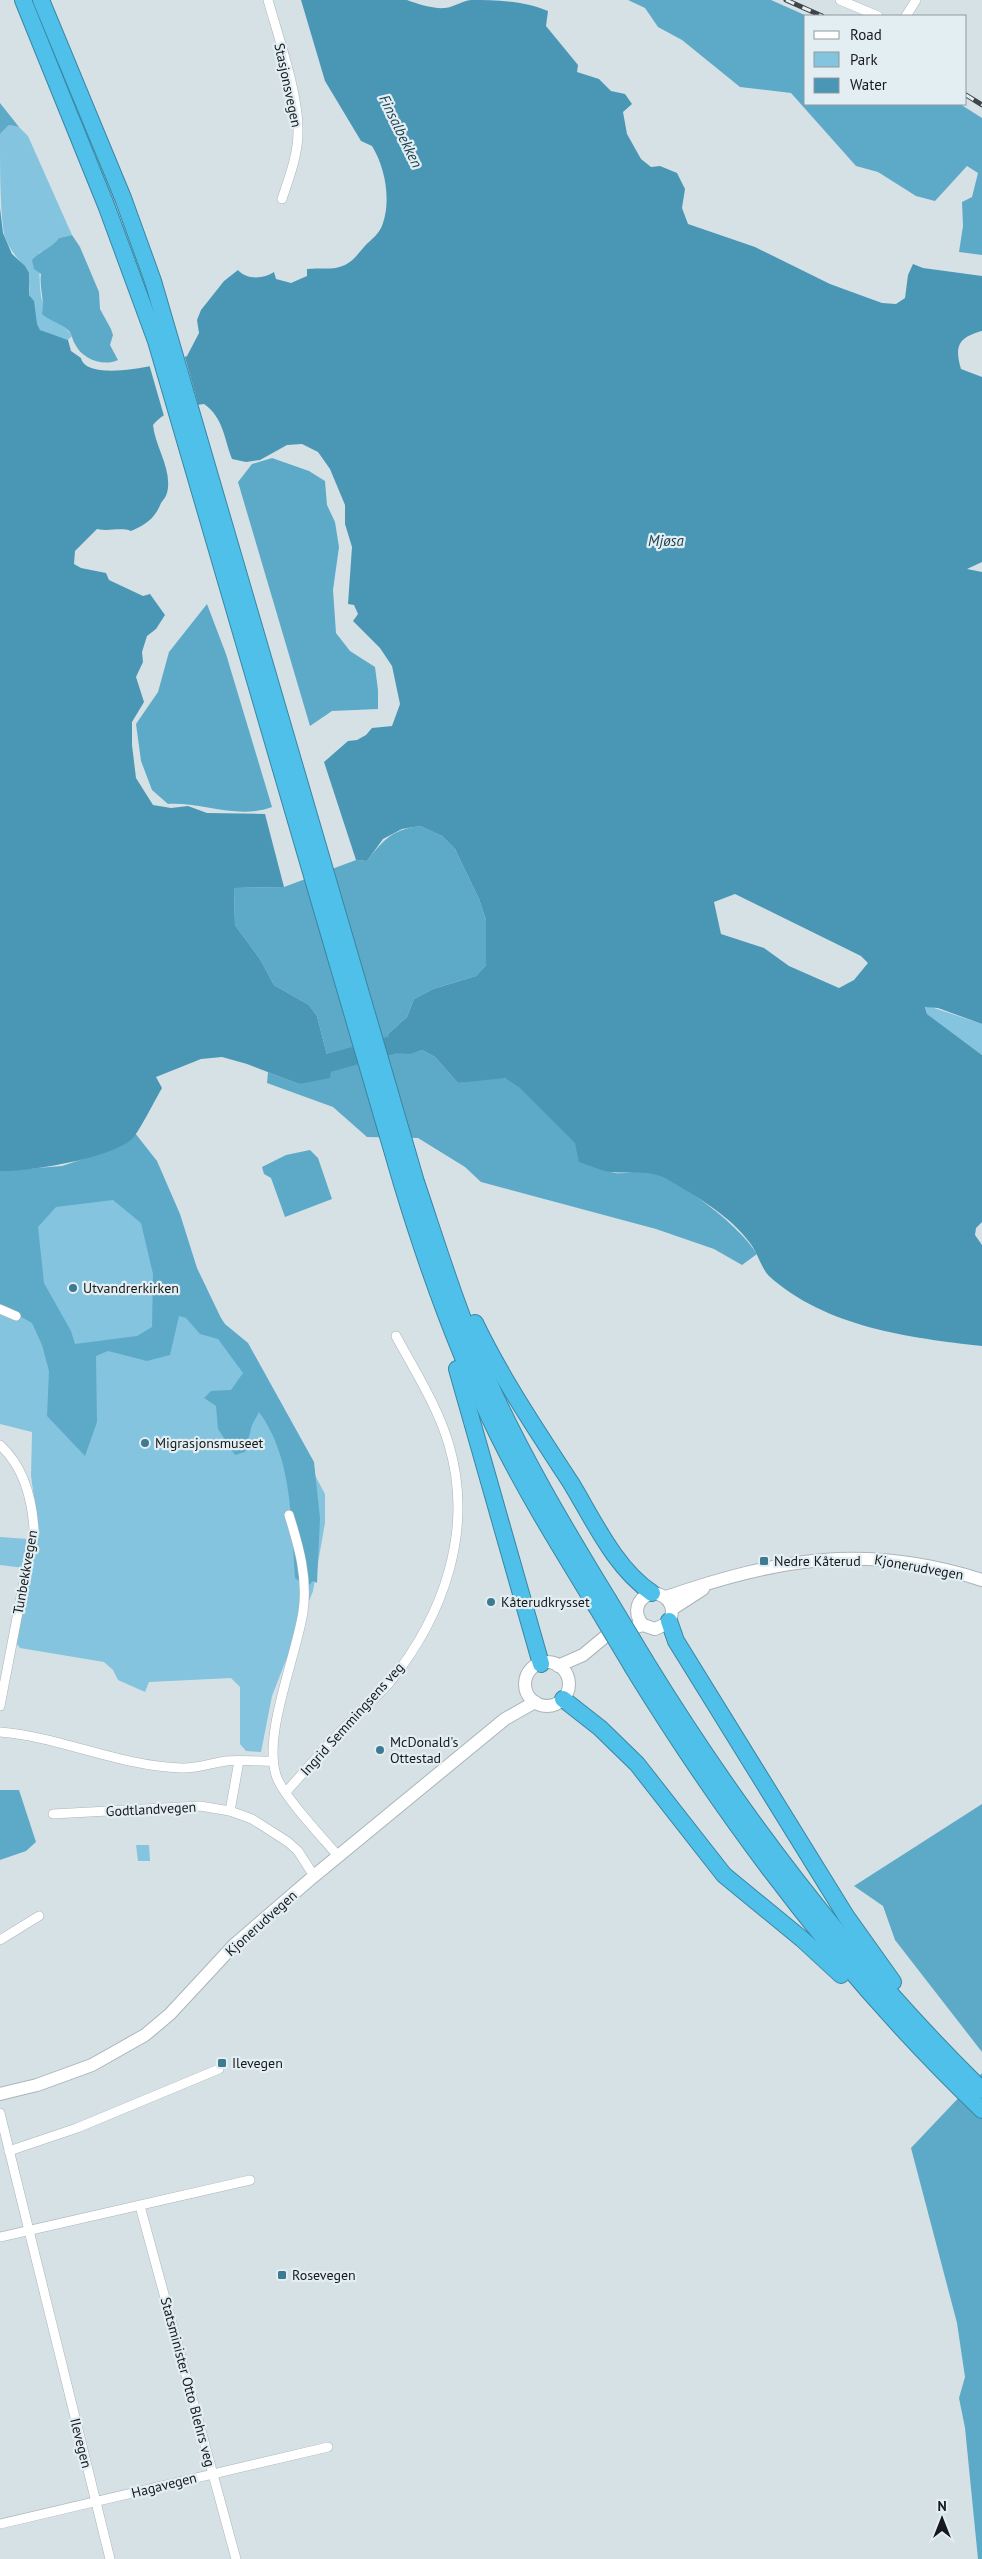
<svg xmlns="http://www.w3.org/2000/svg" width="982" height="2559" font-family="'PT Sans',sans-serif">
	<rect width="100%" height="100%" fill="#d6e1e6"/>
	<g fill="#84c4df">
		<path d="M9,125L19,127L28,136L72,235L59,238L53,247L39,253C40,266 38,297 45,308C53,319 66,326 72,336L68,340C60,337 47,334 40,330C31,322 37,305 29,295C32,263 13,262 4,234C0,207 0,163 0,134Z"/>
		<path d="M925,1005L982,1024V1055L927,1014Z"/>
		<path d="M153,1172L213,1319L244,1343L325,1494V1523L313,1591L272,1696L261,1752L246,1751L240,1744V1687L231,1678L149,1682L145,1692L118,1680L113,1670L104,1662L20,1648L16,1643L39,1533L31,1476L32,1432L0,1424V1249L25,1211Z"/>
		<path d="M0,1537L28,1539L24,1568L0,1565Z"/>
		<path d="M136,1845H149L150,1861H138Z"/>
	</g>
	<g fill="#5daac8" fill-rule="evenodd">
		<path d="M628,0H771L807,16L806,104H960L982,118V255L959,252L963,226L962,202L972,197L978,173L967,166L935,201L916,196L878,172L856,166L791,93L740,87L682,40L658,27L645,8Z"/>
		<path d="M0,103L19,127L9,125L0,134Z"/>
		<path d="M72,235L80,247L99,292L100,309L111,329L113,335L110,345L118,360C103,367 82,359 75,344C72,339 72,334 68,330C60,323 50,321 42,314C45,300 39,288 41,274L34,269L32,260C41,250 51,249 59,238Z"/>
		<path d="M272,458L309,471L325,481L327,505L335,522L339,547L333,590L336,633L350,651L375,667L378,690V709L332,711L310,726L238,482L252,464Z"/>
		<path d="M207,604L226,654L272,807C237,820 204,802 168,804L152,790L141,761L136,724L158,692L169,652Z"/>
		<path d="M420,826L442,836L455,849L479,899L486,920V965L476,976L433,989L414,999L407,1017L388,1034L410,1053L422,1050L435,1057L458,1083C472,1081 490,1076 504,1078C526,1081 581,1156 609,1171C619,1177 638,1169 650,1172C682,1181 740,1226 757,1254L742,1265L714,1249L656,1229L481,1182L465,1167L418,1138L367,1137L333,1107L267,1083L268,1072L299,1084L331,1071L317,1016L309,1005L274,985L260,959L235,925L234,888L284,887L356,860L367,861C384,839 392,830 420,826Z"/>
		<path d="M135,1133L157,1161L180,1214L197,1268L221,1318L225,1324L248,1343L314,1462L320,1518L317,1583L313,1581L307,1587L295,1578C291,1523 293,1458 259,1412L252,1425L245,1452L235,1455L218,1429L216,1406L204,1398L211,1391L231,1390L243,1373L218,1339L200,1334L186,1318L179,1316L170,1355L147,1361L108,1351L96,1356L97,1422L85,1456L47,1416L49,1371L42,1345L32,1323L0,1305V1171L62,1166L114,1149ZM113,1200L141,1223L153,1274L152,1327L137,1336L75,1344L71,1331L44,1283L38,1227L56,1207Z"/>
		<path d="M310,1150L318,1158L332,1199L285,1217L271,1178L264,1174L262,1167L286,1155Z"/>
		<path d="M0,1790H19L36,1842L26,1851L0,1860Z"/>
		<path d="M982,1804V2052L895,1940L883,1906L854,1886Z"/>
		<path d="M982,2073V2559H978L965,2428L959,2398L965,2377L957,2323L911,2148Z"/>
	</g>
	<path fill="#4a97b5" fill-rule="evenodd" d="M301,0H407C418,4 433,9 445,8C454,7 462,1 471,0C496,0 525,1 548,11L546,26L578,65L577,72L599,79L611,91L625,94L632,104L623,112L627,134L641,159L651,167L660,166L677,173L685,189L682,208L688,224L755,247L830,284L882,303L896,304L905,298L908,275L913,264L923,268L982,276V331C959,337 954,346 961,369L982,377V562L967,569L982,572V1024L938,1008L925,1007L927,1014L982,1055V1222L976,1228L975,1235L982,1245V1346C910,1338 825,1327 769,1276C761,1268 758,1253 750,1243C731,1217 698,1197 670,1181C651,1169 633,1174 611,1172C601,1171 589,1165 579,1162L575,1143L519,1087L505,1078L458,1083L435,1057L422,1050L410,1054L394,1053L388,1034L407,1017L414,999L433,989L476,976L486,965V920L479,899L455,849L442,836L420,826L402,829L383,839L367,861L356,860L324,762L348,741L357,740L366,735L372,728L392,726L400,704L392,666L380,648L353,621L358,614L354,605L348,604L352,547L345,524V505L330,469L318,452L302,444L287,445L260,460L246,462L232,459C224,438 223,417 204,404C184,407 166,409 153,425C155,447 173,470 167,493C166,497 163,500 161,503C155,518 147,524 131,531C120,527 109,532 97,529L75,551L74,564L81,568L106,573L109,580L143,596L150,594L165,615L156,629L147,636L142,652L143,662L136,677L144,702L132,722V745L136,778L153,805L171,808L188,806L207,813L265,814L284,887L234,888L235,925L260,959L274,985L309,1005L317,1016L331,1071L330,1078L299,1084L247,1064L222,1057L201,1059L156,1077L162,1088C155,1100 140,1130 133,1138C114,1158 28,1172 0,1171V208L3,233L12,254L25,266L29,273V295L34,301L37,324L40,330L68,340L71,351L81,358C87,384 170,363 187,356L199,333L197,320L201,310L224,281L238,270C246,280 264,279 274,272L276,279L291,283L307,276V269C320,267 332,271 345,265C353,261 358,254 364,247C371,239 380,234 383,223C391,199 385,167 372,146L361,141L325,81ZM735,894L861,956L868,963L854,980L839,988L789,966L764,948L721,934L714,902Z"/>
	<path fill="#d6e1e6" d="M184,354L199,407L164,416L149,364Z"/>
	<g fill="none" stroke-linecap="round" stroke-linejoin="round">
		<path stroke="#4a97b5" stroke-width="18" d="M329,1063L392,1045"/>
		<defs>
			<g id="minor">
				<path d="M268,0C278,36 299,95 298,132C298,155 289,178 282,199"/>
				<path d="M840,0L878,16"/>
				<path d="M906,16L916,0"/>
				<path d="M0,1309L16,1316"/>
				<path d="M0,1445C23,1466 32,1499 34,1529L0,1706"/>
				<path d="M289,1515C299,1547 308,1578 303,1612C296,1657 263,1734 276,1775C282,1795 323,1838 338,1856"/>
				<path d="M0,1732C61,1737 119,1766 181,1768C197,1769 211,1763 226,1761C241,1759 257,1762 273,1761"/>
				<path d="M286,1792C306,1770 326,1746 347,1725C361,1710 377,1697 390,1682C444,1615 474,1530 449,1445C438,1407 415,1371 396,1336"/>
				<path d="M230,1811L239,1761"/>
				<path d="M53,1814L200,1806L230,1811L252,1819L288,1842L298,1851L314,1876"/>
				<path d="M0,1940L39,1916"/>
				<path d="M0,2113L110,2559"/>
				<path d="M9,2151L77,2128L219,2069"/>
				<path d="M140,2206L236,2559"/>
				<path d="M0,2237L250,2180"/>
				<path d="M0,2524L328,2447"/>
			</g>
			<g id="secondary">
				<path d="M666,1597C780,1558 865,1543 982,1580"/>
				<path d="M672,1609L703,1589"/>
				<path d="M619,1632L643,1625L655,1629L666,1624C679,1611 669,1594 652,1593C637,1598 632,1612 643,1625"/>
				<circle cx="547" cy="1684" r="22"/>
				<path d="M558,1666L583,1655L618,1626"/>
				<path d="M0,2094L37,2085L92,2065L145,2035L170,2014L234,1945L314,1876L505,1719L535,1702"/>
			</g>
			<g id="motorway">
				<path d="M23,0L106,205L156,341L402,1184C428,1270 458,1354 498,1435C527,1494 562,1550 596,1606"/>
				<path d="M41,0L123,198L153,281L416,1182C438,1247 458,1313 486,1376C520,1453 564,1527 608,1599"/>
				<path d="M475,1323C502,1379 537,1431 571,1483C594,1521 615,1568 652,1593"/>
				<path d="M457,1369L541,1664"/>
				<path d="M669,1621L676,1641L846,1916L893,1982"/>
				<path d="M646,1662C742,1818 851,1961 982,2090"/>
				<path d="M633,1668C732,1829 845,1979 982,2110"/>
				<path d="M563,1699L600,1728L637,1764L724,1875L802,1939L841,1975"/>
			</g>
		</defs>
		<use href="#minor" stroke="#aab5ba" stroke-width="10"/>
		<use href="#secondary" stroke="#aab5ba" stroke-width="14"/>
		<use href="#motorway" stroke="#3a86a2" stroke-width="18"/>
		<use href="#minor" stroke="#fff" stroke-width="9"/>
		<use href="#secondary" stroke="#fff" stroke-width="12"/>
		<use href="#motorway" stroke="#4ec0ea" stroke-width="16"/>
		<defs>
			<g id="rail">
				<path d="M786,0L822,16"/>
				<path d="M966,95L982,105"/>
			</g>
		</defs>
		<use href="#rail" stroke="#3f4447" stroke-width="5"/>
		<use href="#rail" stroke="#e3eef3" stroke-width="3" stroke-dasharray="9" stroke-linecap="butt"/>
		<defs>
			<g id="motorway-bridge">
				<path d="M608,1599L646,1662"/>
				<path d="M596,1606L633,1668"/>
			</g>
		</defs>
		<use href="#motorway-bridge" stroke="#3a86a2" stroke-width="18" stroke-linecap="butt"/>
		<use href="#motorway-bridge" stroke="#4ec0ea" stroke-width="16"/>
	</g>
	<g fill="#3e7a92" stroke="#e3eef3" stroke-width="2">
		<circle cx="73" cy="1288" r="5"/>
		<circle cx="145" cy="1443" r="5"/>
		<rect x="759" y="1556" width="10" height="10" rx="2.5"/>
		<circle cx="491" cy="1602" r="5"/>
		<circle cx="380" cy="1750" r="5"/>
		<rect x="217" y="2058" width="10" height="10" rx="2.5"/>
		<rect x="277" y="2270" width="10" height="10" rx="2.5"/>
	</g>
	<g text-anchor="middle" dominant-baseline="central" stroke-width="4.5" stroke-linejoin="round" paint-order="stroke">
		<g font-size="14" fill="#161a1c" stroke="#e3eef3">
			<text transform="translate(288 85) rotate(78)">Stasjonsvegen</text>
			<text transform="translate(919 1567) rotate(10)">Kjonerudvegen</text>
			<text transform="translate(25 1572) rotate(-80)">Tunbekkvegen</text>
			<text transform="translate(352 1719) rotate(-48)">Ingrid Semmingsens veg</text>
			<text transform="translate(151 1809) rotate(-3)">Godtlandvegen</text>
			<text transform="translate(261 1923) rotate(-42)">Kjonerudvegen</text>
			<text transform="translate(188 2382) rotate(75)">Statsminister Otto Blehrs veg</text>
			<text transform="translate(81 2443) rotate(76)">Ilevegen</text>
			<text transform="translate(164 2485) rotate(-14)">Hagavegen</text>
		</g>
		<g font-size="14" fill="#161a1c" stroke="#e3eef3" text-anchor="start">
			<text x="83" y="1288">Utvandrerkirken</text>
			<text x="155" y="1443">Migrasjonsmuseet</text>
			<text x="774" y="1561">Nedre Kåterud</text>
			<text x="501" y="1602">Kåterudkrysset</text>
			<text x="390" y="1742">McDonald's<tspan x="390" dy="16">Ottestad</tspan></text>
			<text x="232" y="2063">Ilevegen</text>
			<text x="292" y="2275">Rosevegen</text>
		</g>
		<g font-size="15" font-style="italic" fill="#1c3f4d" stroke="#e3eef3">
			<text transform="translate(401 131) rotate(64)">Finsalbekken</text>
			<text x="666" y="540">Mjøsa</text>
		</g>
	</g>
	<rect x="804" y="15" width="162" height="90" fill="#e3eef3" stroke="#91999d"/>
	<rect x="814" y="31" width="25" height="8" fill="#ffffff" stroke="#91999d"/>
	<text x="850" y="40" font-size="15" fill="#161a1c">Road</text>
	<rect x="814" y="52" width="25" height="15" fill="#84c4df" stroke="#91999d"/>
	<text x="850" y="65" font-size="15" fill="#161a1c">Park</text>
	<rect x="814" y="78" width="25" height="15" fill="#4a97b5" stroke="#91999d"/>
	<text x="850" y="90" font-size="15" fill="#161a1c">Water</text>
	<g transform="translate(942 2519)" stroke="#e3eef3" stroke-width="4" paint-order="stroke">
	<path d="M0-4L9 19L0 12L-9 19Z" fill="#161a1c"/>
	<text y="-8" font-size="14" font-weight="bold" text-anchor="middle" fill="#161a1c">N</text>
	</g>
</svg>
